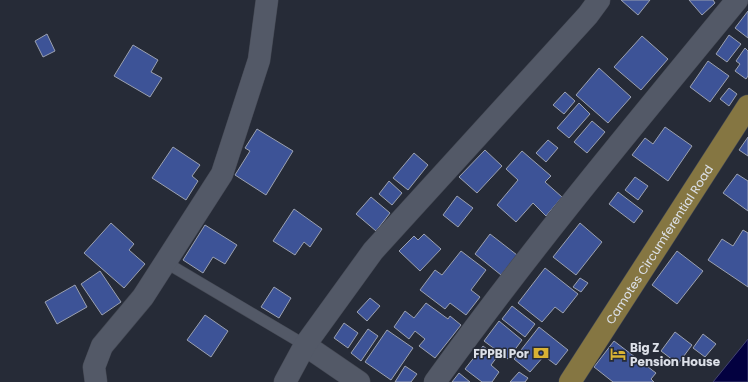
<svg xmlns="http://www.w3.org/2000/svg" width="748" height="382" font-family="Poppins,sans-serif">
	<rect width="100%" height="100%" fill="#262b37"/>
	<path fill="#030140" stroke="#444472" d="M748,339V382H713Z"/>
	<g fill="#3d5397" stroke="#9ba1b0">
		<path d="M621,0H650L638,15Z"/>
		<path d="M689,0H713L715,3L702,15Z"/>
		<path d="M748,11V38L735,28Z"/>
		<path d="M47,34L55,51L43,57L35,41Z"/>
		<path d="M729,35L741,44L727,62L716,54Z"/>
		<path d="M642,36L668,59L641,90L614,67Z"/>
		<path d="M133,45L158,60L151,72L162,78L150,97L114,76Z"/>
		<path d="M745,48L748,51V76L746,79L735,71L740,64L736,61Z"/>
		<path d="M708,61L729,76L710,102L690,87Z"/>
		<path d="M599,68L631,97L608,123L576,95Z"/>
		<path d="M729,88L737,94L729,106L720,99Z"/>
		<path d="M565,92L575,101L564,114L553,105Z"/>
		<path d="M579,103L590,114L569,138L557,128Z"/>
		<path d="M592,121L605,132L587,153L574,142Z"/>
		<path d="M665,127L692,146L668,181L632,155L645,138L653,144Z"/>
		<path d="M257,129L293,151L266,195L235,175L250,151L245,148Z"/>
		<path d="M748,137V156L739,150Z"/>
		<path d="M548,140L558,148L546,162L536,153Z"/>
		<path d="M173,147L200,165L192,176L198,181L186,200L152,178Z"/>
		<path d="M485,150L502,166L477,193L459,177Z"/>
		<path d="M522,151L551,176L545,182L562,197L546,216L533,203L516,222L497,205L518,180L506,169Z"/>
		<path d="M414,153L428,165L408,190L393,178Z"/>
		<path d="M737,174L748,181V211L723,193Z"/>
		<path d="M635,177L648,186L638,200L625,190Z"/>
		<path d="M389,181L402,193L392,205L379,194Z"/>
		<path d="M618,192L643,211L634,223L609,204Z"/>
		<path d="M457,196L473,208L458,227L443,215Z"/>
		<path d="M371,197L390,213L376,231L356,214Z"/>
		<path d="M294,209L322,229L310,247L304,242L295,255L273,241Z"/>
		<path d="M111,223L134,244L129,250L145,264L124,288L84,253Z"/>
		<path d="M580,223L602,242L576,275L553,257Z"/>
		<path d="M205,225L237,245L225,264L213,257L203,273L183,260Z"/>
		<path d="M743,230L748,233V287L708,260L722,239L733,246Z"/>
		<path d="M424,234L441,249L420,271L399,251L414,236L418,240Z"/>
		<path d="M490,234L517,255L501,275L475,254Z"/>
		<path d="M461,251L486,270L471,290L480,297L466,315L450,303L445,309L420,290L435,270L442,275Z"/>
		<path d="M677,251L703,271L677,304L652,285Z"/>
		<path d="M545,268L578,294L563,313L555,307L542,322L518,303Z"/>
		<path d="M100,271L121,302L102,315L81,284Z"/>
		<path d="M580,278L588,283L581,292L573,287Z"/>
		<path d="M75,285L87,307L57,324L45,302Z"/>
		<path d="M274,287L291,298L279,318L261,307Z"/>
		<path d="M370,298L380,306L367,321L357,312Z"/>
		<path d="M426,303L448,319L450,316L461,325L435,358L419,346L425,339L415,331L409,339L394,327L405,311L414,318Z"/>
		<path d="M512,306L535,324L525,337L502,319Z"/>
		<path d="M205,315L228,331L211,357L187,340Z"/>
		<path d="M499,321L522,340L508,359L484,341Z"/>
		<path d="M344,323L358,333L348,348L334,338Z"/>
		<path d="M539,327L568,350L556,365L544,356L530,372L514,359Z"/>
		<path d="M368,329L378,336L361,361L351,353Z"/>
		<path d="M387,330L413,348L391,380L365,362Z"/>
		<path d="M675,332L692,345L678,364L661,351Z"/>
		<path d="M703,334L716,344L705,357L693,348Z"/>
		<path d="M614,341L656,373L651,379L654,382H613L594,367Z"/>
		<path d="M483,346L497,357L491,365L499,372L492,382H482L465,369Z"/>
		<path d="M405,366L417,374L411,382H395Z"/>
		<path d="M519,372L528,378L525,382H510Z"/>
		<path d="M459,373L470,382H452Z"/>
	</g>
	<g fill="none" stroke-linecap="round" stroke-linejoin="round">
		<defs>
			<path id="lane" d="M165,262L305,345"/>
			<g id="street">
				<path d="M305,345L359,382"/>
				<path d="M96,382L94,367L102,346L143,297L222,174L259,60L267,0"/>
				<path d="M285,382L305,345L373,251L588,15L599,0"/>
				<path d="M435,382C530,250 634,125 737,0"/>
			</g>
			<g id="primary">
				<path id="s1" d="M570,382L748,106"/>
			</g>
		</defs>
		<use href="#lane" stroke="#444853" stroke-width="12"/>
		<use href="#street" stroke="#444853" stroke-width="23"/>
		<use href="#primary" stroke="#444853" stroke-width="23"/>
		<use href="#lane" stroke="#535967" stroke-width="11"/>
		<use href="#street" stroke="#535967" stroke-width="22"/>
		<use href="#primary" stroke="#857642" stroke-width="22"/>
	</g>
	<defs>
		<symbol id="bank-bare" viewBox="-9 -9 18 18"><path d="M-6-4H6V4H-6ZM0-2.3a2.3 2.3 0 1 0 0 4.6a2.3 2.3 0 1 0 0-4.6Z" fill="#d9b334" stroke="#262b37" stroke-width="2.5" paint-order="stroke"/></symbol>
		<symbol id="hotel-bare" viewBox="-9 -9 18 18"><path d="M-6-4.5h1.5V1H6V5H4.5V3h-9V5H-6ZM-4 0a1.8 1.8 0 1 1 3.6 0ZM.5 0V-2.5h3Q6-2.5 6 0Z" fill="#d9b334" stroke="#262b37" stroke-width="2.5" paint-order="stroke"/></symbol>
	</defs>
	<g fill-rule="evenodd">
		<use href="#bank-bare" x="530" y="342" width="22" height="22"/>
		<use href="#hotel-bare" x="607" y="343" width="22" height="22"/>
	</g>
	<g text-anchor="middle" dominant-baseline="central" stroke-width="3" stroke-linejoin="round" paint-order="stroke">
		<g font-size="12" fill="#dce0e8" stroke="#262b37">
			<text stroke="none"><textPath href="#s1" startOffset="164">Camotes Circumferential Road</textPath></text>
		</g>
		<g font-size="12" font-weight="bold" fill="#dce0e8" stroke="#262b37" text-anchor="start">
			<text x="630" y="347">Big Z<tspan x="630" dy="14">Pension House</tspan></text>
			<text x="529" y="353" text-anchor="end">FPPBI Por</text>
		</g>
	</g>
</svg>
